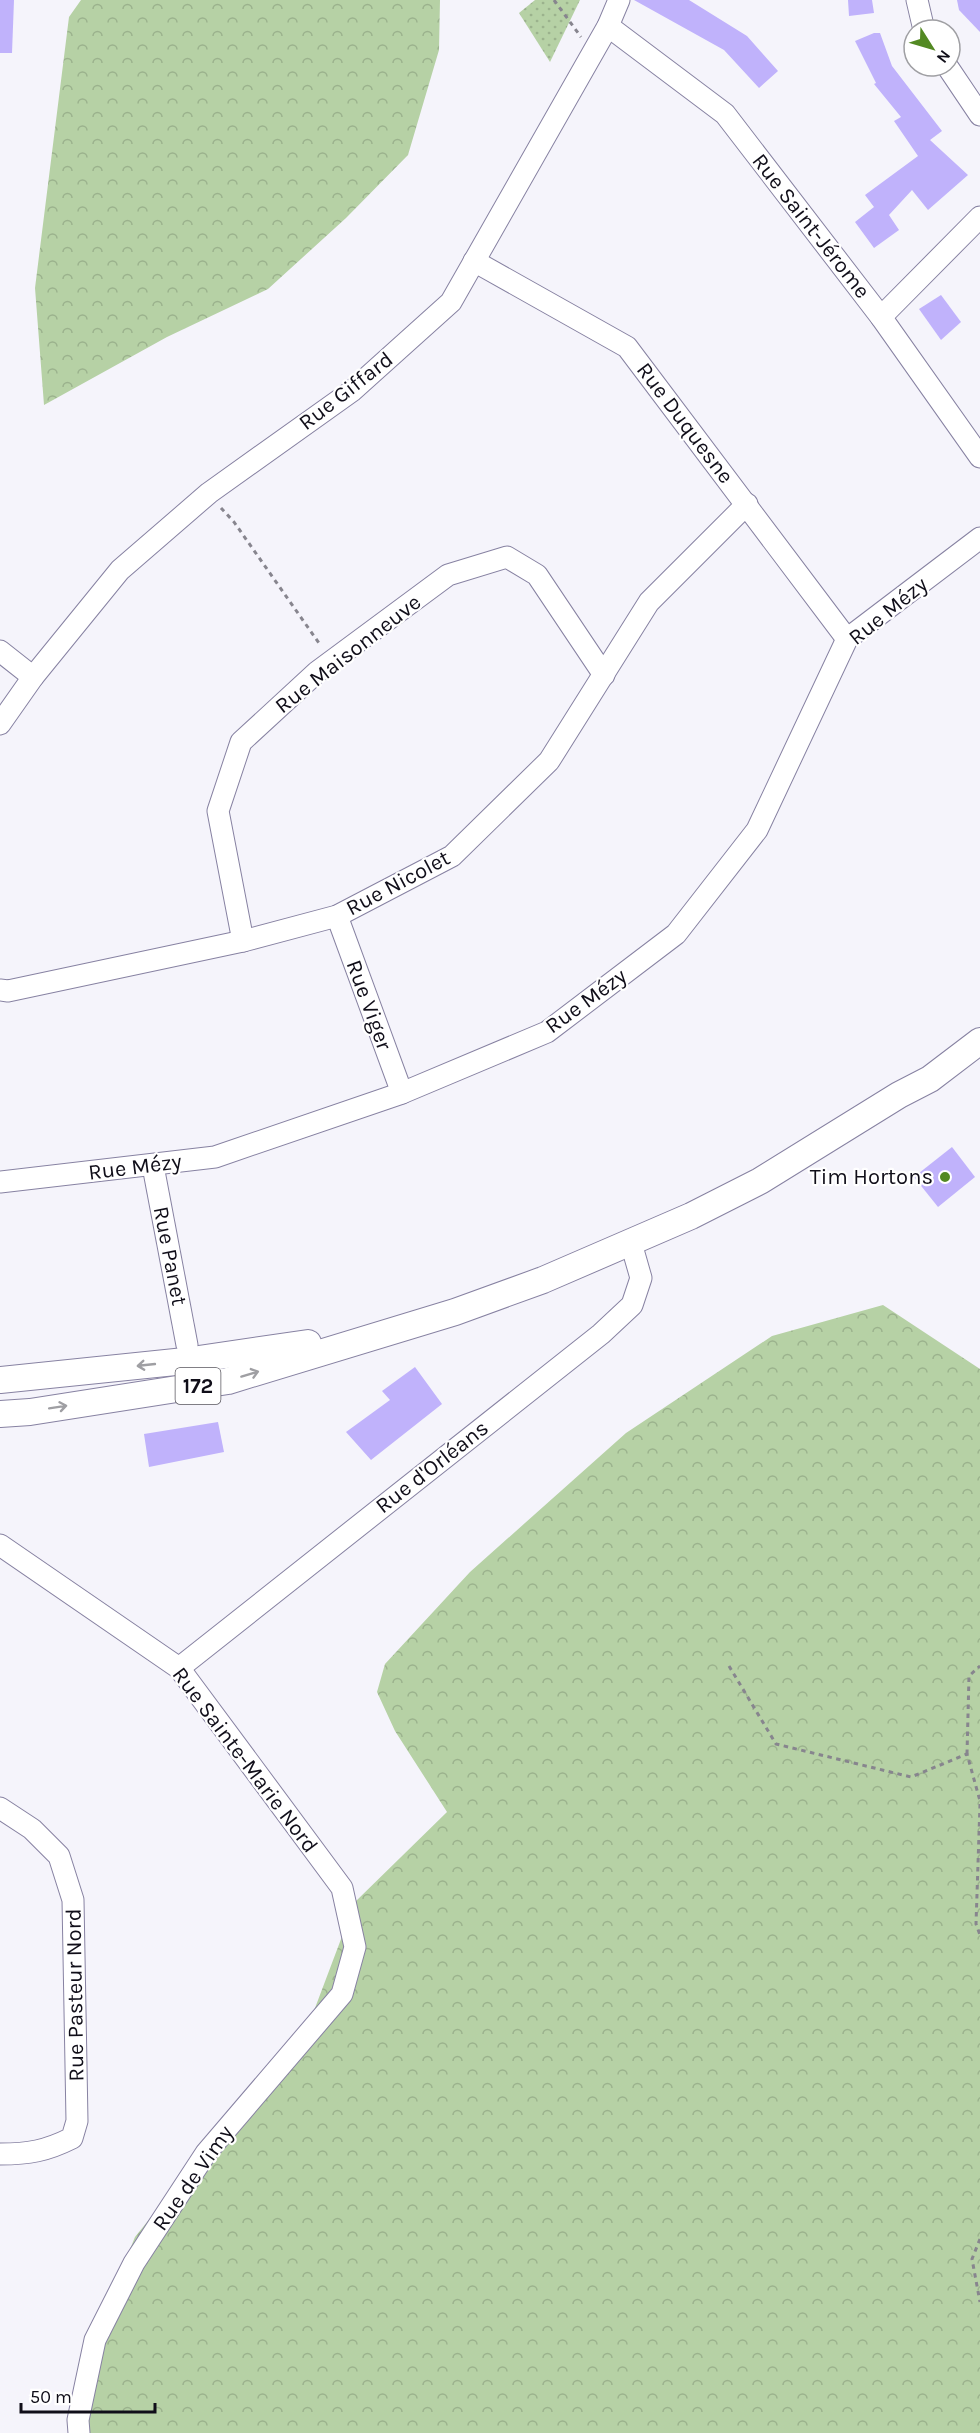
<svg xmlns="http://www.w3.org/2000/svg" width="980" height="2433" font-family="Karla,sans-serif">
	<defs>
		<pattern id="grass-dots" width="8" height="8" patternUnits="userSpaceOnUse" patternTransform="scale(1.5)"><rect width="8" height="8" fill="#b6d1a5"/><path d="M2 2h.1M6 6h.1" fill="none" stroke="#9bb28d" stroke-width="1.8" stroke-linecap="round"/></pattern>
		<pattern id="forest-crowns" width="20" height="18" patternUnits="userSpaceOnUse" patternTransform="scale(1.5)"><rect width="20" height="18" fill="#b6d1a5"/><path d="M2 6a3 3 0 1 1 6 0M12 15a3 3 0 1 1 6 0" fill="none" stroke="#9bb28d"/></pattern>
	</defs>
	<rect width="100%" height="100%" fill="#f5f4fb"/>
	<path fill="url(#grass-dots)" d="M535,0H580L550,62L519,13Z"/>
	<g fill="url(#forest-crowns)">
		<path d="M81,0H440L439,50L408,155L346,218L268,289L167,337L44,405L35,288L69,17Z"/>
		<path d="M883,1305L980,1369V2433H83L92,2342L135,2237L312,2016L355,1902L447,1812L395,1731L377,1692L385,1664L470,1572L626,1433L772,1336Z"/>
	</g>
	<g fill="#c0b2fb">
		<path d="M0,0H14L12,53H0Z"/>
		<path d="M634,0H689L747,36L778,71L759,88L724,50Z"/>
		<path d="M848,0H872L874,13L849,16Z"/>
		<path d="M957,0H980V32L959,10Z"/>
		<path d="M874,33H880L892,66L942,131L930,140L968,175L928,210L912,190L889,215L899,230L874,248L855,222L874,207L865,195L918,156L894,121L901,117L874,84L876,83L855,41Z"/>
		<path d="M941,295L961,322L941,340L919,309Z"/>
		<path d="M952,1147L975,1177L938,1207L914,1177Z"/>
		<path d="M415,1367L442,1404L371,1460L346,1432L390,1400L382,1391Z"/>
		<path d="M218,1422L224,1452L149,1467L144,1434Z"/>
	</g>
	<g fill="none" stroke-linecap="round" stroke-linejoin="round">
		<defs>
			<g id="minor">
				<path d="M917,0L924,30"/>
				<path d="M608,26L725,114L881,317L980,457"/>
				<path d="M947,66L980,115"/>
				<path d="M474,261L627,347L847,639"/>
				<path d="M881,317L980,217"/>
				<path d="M0,651L33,677"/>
				<path d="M0,724L33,677L120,570L209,493L352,391L451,302L608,26L619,0"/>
				<path d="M337,916L402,1093"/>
				<path d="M243,941L218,811L241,742L317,672L448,575L507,557L537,575L604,675"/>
				<path d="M0,990L8,991L243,941L337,916L452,856L549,761L649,602L747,504"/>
				<path d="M153,1166L187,1345"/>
				<path d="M0,1182L215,1157L402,1093L547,1032L676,934L757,830L847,639L980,538"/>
				<path d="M0,1545L179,1668L342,1888L355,1947L342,1994L206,2153L134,2263L95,2340L78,2420L79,2433"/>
				<path d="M179,1668L601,1334L632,1305L641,1278L631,1243"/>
				<path d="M0,1808L32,1829L59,1856L73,1900L77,2121L72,2138C46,2151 29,2154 0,2154"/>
			</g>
			<g id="major">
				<path d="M0,1380L185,1361L308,1343"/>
				<path d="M0,1414L30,1412L228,1381L455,1312L543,1280L691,1216L760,1181L899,1095L930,1079L980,1041"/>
			</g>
		</defs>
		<use href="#minor" stroke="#8782a2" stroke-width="23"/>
		<use href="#major" stroke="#8782a2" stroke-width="28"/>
		<g stroke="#87858e" stroke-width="3" stroke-dasharray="4.5 4.5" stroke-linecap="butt">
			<path d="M554,0L581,37"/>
			<path d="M221,508L234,522L321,646"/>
			<path d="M729,1666L776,1744L911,1777L967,1754L980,1801"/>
			<path d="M967,1754L969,1676L980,1666"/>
			<path d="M980,1804L976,1924L980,1935"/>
			<path d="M980,2239L972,2259L980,2302"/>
		</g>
		<use href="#minor" stroke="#fff" stroke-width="21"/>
		<use href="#major" stroke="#fff" stroke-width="26"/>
	</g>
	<defs><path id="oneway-shaft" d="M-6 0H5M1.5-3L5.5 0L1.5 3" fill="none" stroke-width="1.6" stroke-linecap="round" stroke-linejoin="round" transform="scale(1.5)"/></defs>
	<g stroke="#9f9fa3">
		<use href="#oneway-shaft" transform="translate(146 1365) rotate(174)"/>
		<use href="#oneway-shaft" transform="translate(250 1374) rotate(-17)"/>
		<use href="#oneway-shaft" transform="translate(58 1407) rotate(-9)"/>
	</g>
	<circle fill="#538923" stroke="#fff" stroke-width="2" cx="945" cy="1177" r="6"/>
	<g text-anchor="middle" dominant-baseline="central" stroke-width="4.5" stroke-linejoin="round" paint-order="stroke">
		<rect fill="#fff" stroke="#58565e" stroke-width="1.5" x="175.5" y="1368" width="45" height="36" rx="4.5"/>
		<g font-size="21" font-weight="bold" fill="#100e19">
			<text x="198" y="1386">172</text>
		</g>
		<g font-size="22" fill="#100e19" stroke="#fff">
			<text transform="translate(811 226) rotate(52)">Rue Saint-Jérome</text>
			<text transform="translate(346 391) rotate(-38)">Rue Giffard</text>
			<text transform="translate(685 423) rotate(53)">Rue Duquesne</text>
			<text transform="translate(888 611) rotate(-39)">Rue Mézy</text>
			<text transform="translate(348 654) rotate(-38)">Rue Maisonneuve</text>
			<text transform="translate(398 883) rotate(-28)">Rue Nicolet</text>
			<text transform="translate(586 1001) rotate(-36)">Rue Mézy</text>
			<text transform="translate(369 1005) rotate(70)">Rue Viger</text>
			<text transform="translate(135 1167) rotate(-7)">Rue Mézy</text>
			<text transform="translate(170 1256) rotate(79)">Rue Panet</text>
			<text transform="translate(432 1467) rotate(-38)">Rue d'Orléans</text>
			<text transform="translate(245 1760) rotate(53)">Rue Sainte-Marie Nord</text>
			<text transform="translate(75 1995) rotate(-91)">Rue Pasteur Nord</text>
			<text transform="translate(193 2178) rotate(-55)">Rue de Vimy</text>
		</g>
		<g font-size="22" fill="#100e19" stroke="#fff" text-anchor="end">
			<text x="933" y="1177">Tim Hortons</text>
		</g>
	</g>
	<g transform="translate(932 48) rotate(127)"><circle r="28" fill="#ffffff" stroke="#9f9fa3" stroke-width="1.5"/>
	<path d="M0-4.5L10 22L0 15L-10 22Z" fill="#538923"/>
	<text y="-9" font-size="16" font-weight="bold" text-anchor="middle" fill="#100e19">N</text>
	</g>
	<path d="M21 2403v9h134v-9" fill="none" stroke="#100e19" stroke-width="3"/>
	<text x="30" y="2403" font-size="18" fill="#100e19" stroke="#ffffff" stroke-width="4.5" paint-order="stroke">50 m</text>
</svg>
